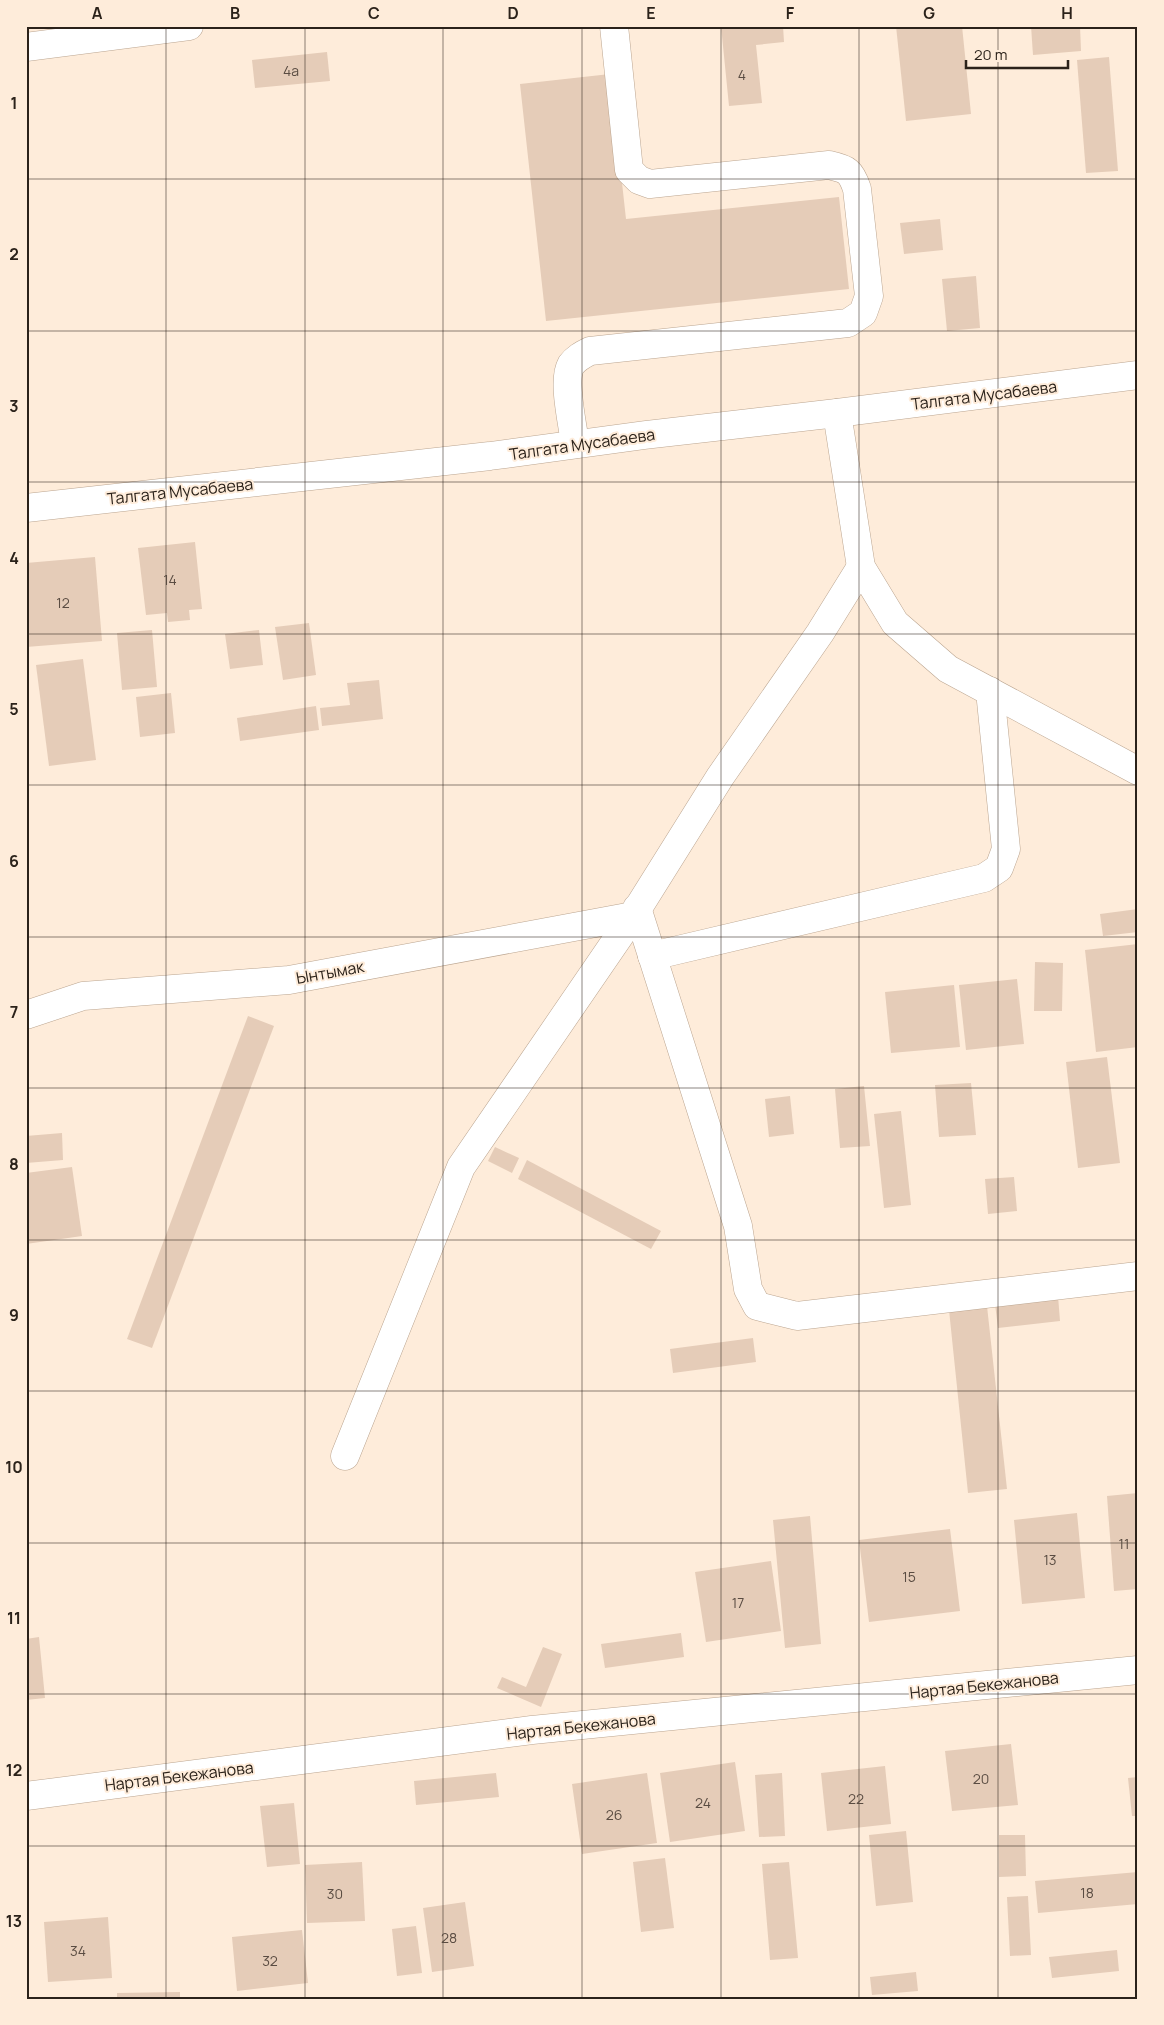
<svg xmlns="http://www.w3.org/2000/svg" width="1164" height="2025" font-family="Manrope,sans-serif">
	<rect width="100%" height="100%" fill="#feecda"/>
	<g fill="#e5ccb8">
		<path d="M721,26H783L784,42L756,45L762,103L729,106Z"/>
		<path d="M896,26H962L971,114L906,121Z"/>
		<path d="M1031,26H1080L1081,51L1033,55Z"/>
		<path d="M327,52L330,81L255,88L252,60Z"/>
		<path d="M1109,57L1118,171L1086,173L1077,60Z"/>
		<path d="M610,74L626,219L839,197L849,289L546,321L520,84Z"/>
		<path d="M940,219L943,250L904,254L900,223Z"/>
		<path d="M976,276L980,328L947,331L942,279Z"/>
		<path d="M195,542L202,609L189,610L190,620L168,622L167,613L146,615L138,548Z"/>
		<path d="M95,557L102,641L26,647V563Z"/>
		<path d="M309,623L316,675L283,680L275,627Z"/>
		<path d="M152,630L157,687L122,690L117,633Z"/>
		<path d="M259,630L263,665L230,669L225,634Z"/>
		<path d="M83,659L96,760L49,766L36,665Z"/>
		<path d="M379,680L383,719L322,726L320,708L350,705L347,683Z"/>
		<path d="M171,693L175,733L140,737L136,697Z"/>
		<path d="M316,706L319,730L240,741L237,718Z"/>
		<path d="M1138,909V932L1103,936L1100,914Z"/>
		<path d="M1138,944V1047L1096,1052L1085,950Z"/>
		<path d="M1035,962L1063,963L1062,1011H1034Z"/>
		<path d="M1017,979L1024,1044L966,1050L959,985Z"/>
		<path d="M954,985L960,1047L891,1053L885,992Z"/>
		<path d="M248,1016L274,1026L152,1348L127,1339Z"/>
		<path d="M1107,1057L1120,1163L1078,1168L1066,1062Z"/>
		<path d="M971,1083L976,1135L939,1137L935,1085Z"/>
		<path d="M864,1086L870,1146L840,1148L835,1089Z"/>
		<path d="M790,1096L794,1134L769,1137L765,1099Z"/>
		<path d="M901,1111L911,1205L884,1208L874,1114Z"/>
		<path d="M62,1133L63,1160L26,1163V1136Z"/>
		<path d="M495,1147L519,1158L512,1173L488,1161Z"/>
		<path d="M527,1160L661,1231L651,1249L518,1179Z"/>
		<path d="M72,1167L82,1236L26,1244V1173Z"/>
		<path d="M1014,1177L1017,1211L988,1214L985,1179Z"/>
		<path d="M1058,1296L1060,1321L998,1328L995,1304Z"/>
		<path d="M987,1306L1007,1489L968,1493L949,1310Z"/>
		<path d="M753,1338L756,1362L673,1373L670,1349Z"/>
		<path d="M1138,1493V1589L1114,1591L1107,1496Z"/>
		<path d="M1077,1513L1085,1598L1022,1604L1014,1520Z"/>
		<path d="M810,1516L821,1644L785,1648L773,1520Z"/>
		<path d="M950,1529L960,1611L869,1622L859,1540Z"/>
		<path d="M771,1561L781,1631L706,1642L695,1572Z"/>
		<path d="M681,1633L684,1657L605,1668L601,1644Z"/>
		<path d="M39,1637L45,1698L26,1700V1639Z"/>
		<path d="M543,1647L562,1654L541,1707L497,1688L502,1677L526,1687Z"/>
		<path d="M1011,1744L1018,1805L952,1811L945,1751Z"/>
		<path d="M735,1762L745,1831L670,1842L660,1773Z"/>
		<path d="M885,1766L891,1824L827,1831L821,1773Z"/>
		<path d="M496,1773L499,1797L416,1805L414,1781Z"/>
		<path d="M647,1773L657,1843L582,1854L572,1784Z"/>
		<path d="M782,1773L785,1836L759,1837L755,1775Z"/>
		<path d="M1138,1777V1816H1132L1128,1778Z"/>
		<path d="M294,1803L300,1864L267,1867L260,1806Z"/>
		<path d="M906,1831L913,1902L876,1906L869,1835Z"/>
		<path d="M999,1835H1025L1026,1876L999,1877Z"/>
		<path d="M665,1858L674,1928L641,1932L633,1862Z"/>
		<path d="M362,1862L365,1921L307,1923L305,1865Z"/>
		<path d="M789,1862L798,1958L770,1960L762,1864Z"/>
		<path d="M1138,1872V1904L1038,1913L1035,1881Z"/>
		<path d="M1028,1896L1031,1955L1010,1956L1007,1897Z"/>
		<path d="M465,1902L474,1966L432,1972L423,1908Z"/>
		<path d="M108,1917L112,1978L48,1982L44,1922Z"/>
		<path d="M416,1926L422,1973L397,1976L392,1929Z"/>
		<path d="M302,1930L308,1983L237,1991L232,1937Z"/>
		<path d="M1117,1950L1119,1971L1052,1978L1049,1957Z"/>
		<path d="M916,1972L918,1991L872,1995L870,1977Z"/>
		<path d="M180,1992V1999H117V1993Z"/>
	</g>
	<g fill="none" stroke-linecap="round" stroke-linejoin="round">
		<defs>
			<g id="minor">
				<path d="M26,47L189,26"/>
				<path d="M837,413L861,567L895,623L948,669L1138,771"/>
				<path d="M575,444C573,425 562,381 571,365C576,358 582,355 590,351L848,323L863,313L869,296L857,189C851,171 847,169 829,165L650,184L639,180L629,170L614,26"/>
				<path d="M26,508L490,456L645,435L837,413L1138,375"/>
				<path d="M637,908L738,1226L748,1289L757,1306L797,1316L1138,1276"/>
				<path d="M652,956L984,878L999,868L1006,849L990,691"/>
				<path d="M26,1015L83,996L289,980L633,916"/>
				<path d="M345,1456L461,1167L633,916L720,777L820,633L861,567"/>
				<path d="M26,1796L532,1730L1138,1670"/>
			</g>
		</defs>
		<use href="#minor" stroke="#bba590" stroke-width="29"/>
		<use href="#minor" stroke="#fff" stroke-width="28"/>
	</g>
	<path fill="none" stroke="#2b221a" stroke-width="1" stroke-opacity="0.55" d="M166,26V1999M305,26V1999M443,26V1999M582,26V1999M721,26V1999M859,26V1999M998,26V1999M26,179H1138M26,331H1138M26,482H1138M26,634H1138M26,785H1138M26,937H1138M26,1088H1138M26,1240H1138M26,1391H1138M26,1543H1138M26,1694H1138M26,1846H1138"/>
	<g text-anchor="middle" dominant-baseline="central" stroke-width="4" stroke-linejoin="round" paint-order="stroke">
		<g font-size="14" fill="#5a4c42">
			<text x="291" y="70">4а</text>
			<text x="742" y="74">4</text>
			<text x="170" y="579">14</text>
			<text x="63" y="602">12</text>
			<text x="1124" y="1543">11</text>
			<text x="1050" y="1559">13</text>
			<text x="909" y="1576">15</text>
			<text x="738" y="1602">17</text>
			<text x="981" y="1778">20</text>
			<text x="856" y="1798">22</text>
			<text x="703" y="1802">24</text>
			<text x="614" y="1814">26</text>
			<text x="1087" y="1892">18</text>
			<text x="335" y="1893">30</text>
			<text x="449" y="1937">28</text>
			<text x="78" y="1950">34</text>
			<text x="270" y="1960">32</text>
		</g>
		<g font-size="16" fill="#2b221a" stroke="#feecda">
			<text transform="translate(984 395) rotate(-7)">Талгата Мусабаева</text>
			<text transform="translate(582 444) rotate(-8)">Талгата Мусабаева</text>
			<text transform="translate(180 491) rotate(-6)">Талгата Мусабаева</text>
			<text transform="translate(330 972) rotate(-10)">Ынтымак</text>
			<text transform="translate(984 1685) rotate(-6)">Нартая Бекежанова</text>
			<text transform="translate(581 1726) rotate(-6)">Нартая Бекежанова</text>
			<text transform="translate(179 1776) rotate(-7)">Нартая Бекежанова</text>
		</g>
	</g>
	<rect width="1164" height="2025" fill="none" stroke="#feecda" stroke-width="55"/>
	<path d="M966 60v8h102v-8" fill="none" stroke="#2b221a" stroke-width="2.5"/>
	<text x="974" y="60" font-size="15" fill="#2b221a" stroke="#feecda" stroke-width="4" paint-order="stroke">20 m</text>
	<rect x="28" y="28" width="1108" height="1970" fill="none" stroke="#2b221a" stroke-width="2"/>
	<g font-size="16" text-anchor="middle" font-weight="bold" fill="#2b221a">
		<text x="97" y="19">A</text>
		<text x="235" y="19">B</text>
		<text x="374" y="19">C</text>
		<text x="513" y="19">D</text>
		<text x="651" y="19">E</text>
		<text x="790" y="19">F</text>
		<text x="929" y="19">G</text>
		<text x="1067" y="19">H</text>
		<text x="14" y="109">1</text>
		<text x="14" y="260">2</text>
		<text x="14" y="412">3</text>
		<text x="14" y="564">4</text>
		<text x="14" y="715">5</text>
		<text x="14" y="867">6</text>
		<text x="14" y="1018">7</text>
		<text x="14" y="1170">8</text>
		<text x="14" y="1321">9</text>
		<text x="14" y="1473">10</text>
		<text x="14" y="1624">11</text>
		<text x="14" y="1776">12</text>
		<text x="14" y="1927">13</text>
	</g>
</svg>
